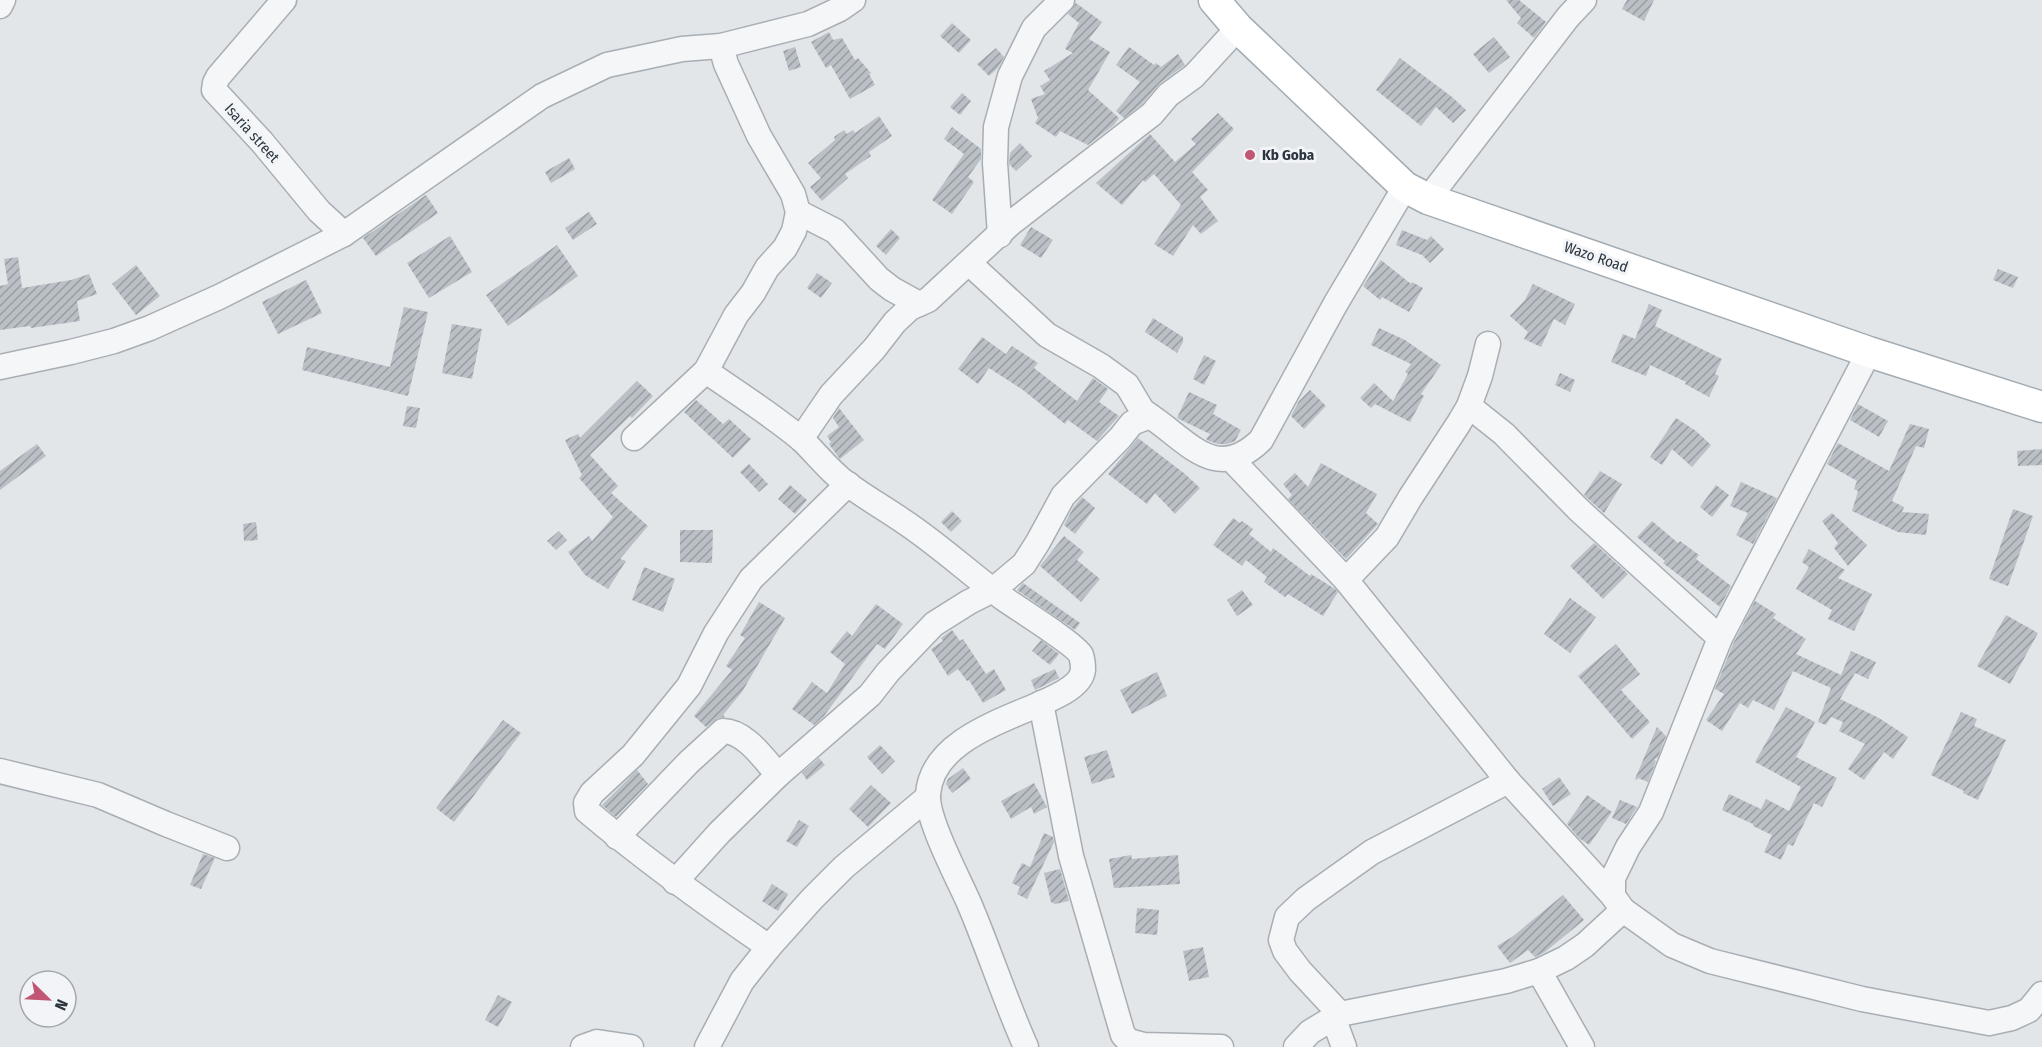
<svg xmlns="http://www.w3.org/2000/svg" width="2042" height="1047" font-family="'Fira Sans Condensed',sans-serif">
  <style>
    .building { fill: url(#building-hatch) }
    .lines { fill: none; stroke-linecap: round; stroke-linejoin: round }
    .minor-casing { stroke: #a8aeb3; stroke-width: 27 }
    .major-casing { stroke: #a3acb3; stroke-width: 33 }
    .minor { stroke: #f4f6f8; stroke-width: 24 }
    .major { stroke: #fff; stroke-width: 30 }
    .poi-dot { fill: #c05674; stroke: #f2f4f7; stroke-width: 2 }
    .labels { text-anchor: middle; stroke-width: 6; stroke-linejoin: round; paint-order: stroke }
    .street-label { font-size: 15px; fill: #2c363f; stroke: #f2f4f7 }
    .poi-label { font-size: 15px; font-weight: bold; fill: #2c363f; stroke: #f2f4f7; text-anchor: start }
  </style>
  <defs>
    <pattern id="building-hatch" width="6" height="6" patternUnits="userSpaceOnUse" patternTransform="scale(1.5)"><rect width="6" height="6" fill="#bac0c5"/><path d="M-1 1l2-2M0 6l6-6M5 7l2-2" fill="none" stroke="#979da1"/></pattern>
  </defs>
  <rect width="100%" height="100%" fill="#e2e6e9"/>
  <!-- building -->
  <g class="building">
    <path d="M1506,0h13l27,22 -12,16 -17,-15 4,-5z"/>
    <path d="M1627,0h27l-10,21 -22,-12z"/>
    <path d="M1076,3l26,19 -13,17 21,13 -22,38 31,28 -5,7 -26,20 -28,-14 -4,6 -21,-14 3,-5 -7,-19 14,-5 -5,-8 10,-6 -6,-9 29,-18 -8,-4 14,-26 -11,-9z"/>
    <path d="M952,23l19,17 -12,13 -19,-17z"/>
    <path d="M829,32l4,8 9,-2 13,22 3,-2 13,15 -2,1 6,11 -25,14 -19,-34 -5,3 -15,-26z"/>
    <path d="M1494,37l16,20 -21,16 -16,-19z"/>
    <path d="M795,47l6,20 -12,4 -6,-20z"/>
    <path d="M1129,47l25,18 2,-2 5,4 17,-13 7,11 -26,19 -17,20 -18,14 -8,-7 24,-29 -24,-17z"/>
    <path d="M996,48l8,9 -6,11 -9,8 -12,-12z"/>
    <path d="M1400,58l52,39 14,13 -13,13 -17,-16 -15,19 -45,-36z"/>
    <path d="M962,93l9,8 -11,14 -10,-8z"/>
    <path d="M1218,113l16,16 -42,43 16,18 -8,7 18,24 -17,13 -8,-9 -20,31 -19,-12 27,-39 -27,-31 -9,8 -2,-2 -21,25 -26,-22 54,-49 25,28 21,-18 -5,-5z"/>
    <path d="M879,116l13,20 -23,16 2,4 -26,18 3,4 -26,23 -12,-14 11,-9 -13,-15 27,-23 -1,-3 10,-7 3,4 6,-4 2,3z"/>
    <path d="M952,127l29,22v10l-13,18 6,5 -22,32 -20,-14 32,-46 -20,-15z"/>
    <path d="M1020,143l12,13 -16,15 -7,-7 1,-11z"/>
    <path d="M569,158l6,11 -24,14 -6,-11z"/>
    <path d="M426,195l12,18 -62,43 -13,-18z"/>
    <path d="M589,212l8,12 -24,16 -8,-12z"/>
    <path d="M1031,227l22,13 -12,18 -21,-13z"/>
    <path d="M891,229l9,9 -14,17 -10,-9z"/>
    <path d="M1402,230l25,10 4,-4 13,13 -14,14 -8,-8 -26,-10z"/>
    <path d="M450,236l22,36 -43,26 -22,-35z"/>
    <path d="M557,245l21,31 -70,50 -22,-31z"/>
    <path d="M18,257l4,31 49,-8 18,-6 8,20 -20,7 3,20 -49,7 -1,-2 -30,4v-44l8,-2 -4,-25z"/>
    <path d="M1381,260l30,24 1,-2 11,6 -14,24 -27,-15 -2,3 -17,-14z"/>
    <path d="M136,265l24,31 -24,19 -24,-31z"/>
    <path d="M1998,269l20,8 -5,11 -20,-8z"/>
    <path d="M817,273l15,10 -11,15 -14,-10z"/>
    <path d="M306,280l16,33 -44,21 -16,-32z"/>
    <path d="M1533,284l42,20 -10,21 -11,-6 -13,28 -17,-8 4,-7 -18,-16 15,-16z"/>
    <path d="M1649,304l13,6 -7,16 67,33 -7,15 4,2 -10,21 -24,-13 1,-2 -36,-17 -4,11 -35,-14 12,-28 12,5z"/>
    <path d="M404,307l24,5 -20,84 -106,-26 5,-23 83,20z"/>
    <path d="M1153,318l30,19v5l-6,11 -32,-21z"/>
    <path d="M452,324l30,5 -10,50 -30,-6z"/>
    <path d="M1379,328l26,12 36,25 -20,29 3,2 -14,26 -35,-18 -4,4 -11,-10 14,-15 19,18 15,-27 -3,-2 6,-8 -40,-19z"/>
    <path d="M982,337l24,17 6,-8 26,17 -4,5 43,33 16,-23 15,11 -9,13 20,14 -22,25 -29,-21 -3,4 -42,-34 -34,-22 -11,16 -20,-15z"/>
    <path d="M1204,355l12,6 -12,24 -11,-6z"/>
    <path d="M1560,373l15,7 -5,12 -15,-7z"/>
    <path d="M637,381l16,15 -21,22 -2,-2 -40,39 28,31 -7,7 37,33 -28,33 6,2 -18,28 -23,-14 -17,-23 21,-16 3,5 21,-24 -34,-39 3,-3 -17,-35 13,-6 2,4z"/>
    <path d="M1310,390l16,16 -22,23 -13,-13 8,-15z"/>
    <path d="M1189,392l28,13 -4,9 28,16 -6,11 -8,3h-9l-9,-3 -3,-2 4,-5 -33,-16z"/>
    <path d="M696,400l27,24 6,-5 22,20 -18,19 -49,-46z"/>
    <path d="M1858,404l30,17 -9,16 -29,-17z"/>
    <path d="M407,406l13,2 -4,20 -13,-2z"/>
    <path d="M839,408l25,32 -24,19 -11,-15 2,-2 -4,-6 12,-9 -6,-9z"/>
    <path d="M1676,418l20,13 15,14 -19,22 -20,-18 -10,16 -12,-8z"/>
    <path d="M1910,424l19,5 -5,19 -8,-2 -24,55 12,6 -2,5 27,2 -3,21 -28,-3 -46,-21 6,-20 -4,-2 3,-8 -30,-17 11,-21 51,28z"/>
    <path d="M1138,438l47,36 15,14 -25,26 -20,-21 -8,11 -39,-30z"/>
    <path d="M37,444l9,12 -46,34v-19z"/>
    <path d="M2042,449v16l-24,1 -1,-15z"/>
    <path d="M1321,463l56,31 -11,19 12,11 -32,35 -58,-60 4,-4 -9,-11 12,-11 13,14z"/>
    <path d="M749,464l19,20 -9,8 -19,-20z"/>
    <path d="M1600,471l22,13 -18,29 -20,-18z"/>
    <path d="M1741,482l36,16 -24,46 -17,-9 12,-22 -18,-7z"/>
    <path d="M790,485l17,15 -12,14 -17,-15z"/>
    <path d="M1716,485l13,10 -17,22 -12,-10z"/>
    <path d="M1082,497l13,11 -20,26 -11,-9 9,-17z"/>
    <path d="M2013,509l20,7 -25,70 -19,-7z"/>
    <path d="M952,511l10,10 -11,11 -10,-10z"/>
    <path d="M1832,513l35,32 -19,21 -14,-18 4,-5 -16,-22z"/>
    <path d="M1233,518l7,5 2,-2 11,8 -4,5 22,18 2,-4 37,28 1,-2 24,15 3,3 -15,24 -35,-22 -3,3 -21,-15 3,-5 -21,-17 -4,6 -29,-21z"/>
    <path d="M1652,521l26,22 2,-2 19,14 -3,4 35,27 -11,21 -57,-44 2,-2 -28,-24z"/>
    <path d="M256,522l2,18 -14,1 -1,-17z"/>
    <path d="M680,530h33l-1,33 -32,-1z"/>
    <path d="M559,531l8,9 -11,10 -9,-9z"/>
    <path d="M1064,536l20,16 -7,8 23,19 -19,23 -41,-36z"/>
    <path d="M1594,543l34,31 -25,25 -33,-33z"/>
    <path d="M1809,549l36,21 -7,8 34,16 -18,37 -26,-12 4,-9 -36,-21 13,-22 -7,-5z"/>
    <path d="M644,567l31,12 -12,33 -31,-12z"/>
    <path d="M1023,583l57,40 -5,7 -58,-40z"/>
    <path d="M1242,590l11,15 -16,11 -10,-16z"/>
    <path d="M1570,598l26,19 -26,36 -26,-19z"/>
    <path d="M1755,601l21,13 -3,4 33,21 -10,15 45,21 10,-24 25,11 -8,17 -13,-6 -15,26 39,19 29,19 -15,22 -9,-7 -20,28 -16,-11 17,-25 -26,-13 4,-9 -12,-5 -5,8 -8,-3 13,-34 -38,-17 -19,39 -21,-10 -5,8 -8,-5 -18,28 -16,-11 18,-26 -9,-5 18,-45z"/>
    <path d="M759,602l26,16 -43,74 -19,23 2,2 -7,1 -12,9 -12,-11 38,-46 -6,-4 19,-28 -5,-3z"/>
    <path d="M876,604l27,20 -18,25 -8,-5 -53,72 -10,9 -22,-16 20,-27 15,11 18,-29 -15,-12 17,-21 5,5z"/>
    <path d="M2006,615l32,18 -28,51 -33,-18z"/>
    <path d="M952,630l8,11 3,-2 23,35 8,-5 12,21 -23,13 -14,-23 -2,1 -9,-12 -10,7 -17,-27 12,-8 -2,-3z"/>
    <path d="M1041,640l18,14 -9,11 -18,-14z"/>
    <path d="M1616,644l24,30 -19,16 29,32 -18,17 -54,-63z"/>
    <path d="M1055,669l4,9 -24,12 -4,-10z"/>
    <path d="M1157,672l10,24 -35,18 -12,-24z"/>
    <path d="M1786,707l29,15 -19,35 41,21 -15,29 -8,-4 -21,43 -5,-2 -7,16 -17,-8 8,-17 -19,-9v-2l-31,-14 7,-16 32,15 5,-10 23,12 12,-24 -46,-25z"/>
    <path d="M1961,712l16,7 -3,7 32,14 -28,60 -15,-7 1,-2 -33,-16z"/>
    <path d="M503,720l18,13 -67,89 -18,-14z"/>
    <path d="M1657,727l9,9 -8,21 -4,3 2,1 -8,21 -10,-4 -1,2 -2,-1z"/>
    <path d="M880,745l15,16 -13,13 -15,-17z"/>
    <path d="M1107,750l8,27 -23,7 -8,-27z"/>
    <path d="M819,758l6,7 -18,15 -5,-7z"/>
    <path d="M963,768l8,11 -19,14 -6,-9 2,-5z"/>
    <path d="M637,770l11,14 -32,33 -14,-12z"/>
    <path d="M1559,777l12,17 -18,12 -11,-17z"/>
    <path d="M1034,783l13,24 -13,7 -3,-7 -20,12 -10,-18z"/>
    <path d="M871,785l20,18 -23,24 -19,-18z"/>
    <path d="M1587,795l25,17 -23,33 -10,-7 -12,-14z"/>
    <path d="M1620,800l17,7 -11,17 -14,-6z"/>
    <path d="M799,820l10,6 -12,21 -11,-6z"/>
    <path d="M1044,833l9,4 1,5 -27,57 -10,-5 3,-7 -8,-4 10,-20 8,4z"/>
    <path d="M203,854l12,4 -14,31 -11,-4z"/>
    <path d="M1131,855l1,4 46,-4 2,29 -66,4 -5,-29z"/>
    <path d="M1060,869l9,32 -14,3 -4,-2 -7,-29z"/>
    <path d="M772,884l16,10 -10,17 -16,-10z"/>
    <path d="M1563,895l21,25 -39,32 -10,5 -7,-7 -18,13 -13,-17 15,-9z"/>
    <path d="M1137,908l22,2 -2,25 -22,-2z"/>
    <path d="M1203,947l6,30 -20,4 -6,-30z"/>
    <path d="M498,995l14,7 -14,25 -13,-7z"/>
  </g>
  <g class="lines">
    <!-- minor casing -->
    <g class="minor-casing">
      <g id="minor">
        <path d="M284,0l-66,77 -3,6 -1,7 48,52 57,69 25,23"/>
        <path d="M0,6l3,-6"/>
        <path d="M1428,199l140,-182 16,-17"/>
        <path d="M798,212l37,19 44,48 13,10 27,15"/>
        <path d="M1000,235l-5,-72 1,-36 14,-51 24,-48 28,-28"/>
        <path d="M969,263l78,72 54,31 26,19 15,25 8,6"/>
        <path d="M1869,352l-149,286 -69,174 -23,35 -15,31v18l10,14 49,35 38,16 152,38 127,24 23,-5 17,-8 13,-16"/>
        <path d="M0,367l71,-15 43,-11 36,-13 69,-31 125,-63 198,-138 65,-31 75,-16 39,-3 87,-22 32,-15 13,-9"/>
        <path d="M706,371c31,22 65,43 95,68 14,13 26,29 41,41 19,15 41,27 61,41 35,23 66,52 100,77 14,10 72,46 78,57 1,3 2,12 2,15 -4,40 -149,47 -155,124 -2,24 30,84 41,109 20,47 36,97 57,144"/>
        <path d="M1469,406l35,28 75,76 141,128"/>
        <path d="M634,438l72,-67 30,-56 17,-22 14,-25 18,-20 9,-17 4,-19 -5,-18 -34,-58 -33,-72 -5,-18"/>
        <path d="M801,439l30,-44 43,-46 21,-27 15,-14 18,-8 83,-77 141,-109 16,-19 26,-19 44,-48"/>
        <path d="M1238,457l-3,6 111,117 162,201 105,115"/>
        <path d="M1346,580l41,-43 23,-39 49,-75 10,-17 11,-30 8,-32"/>
        <path d="M1041,703l30,153 52,179 6,6 15,4 77,2"/>
        <path d="M0,771l98,24 68,29 61,24"/>
        <path d="M617,837l72,-75 34,-31c22,0 41,28 55,44"/>
        <path d="M675,882l44,-49 59,-58 92,-80 18,-23 46,-48 35,-22 24,-12 31,-26 14,-22 25,-46 57,-58 12,-15 18,-7c38,25 66,68 111,24l75,-137 69,-116"/>
        <path d="M769,947c-63,-43 -124,-87 -182,-136l-1,-8 6,-10 41,-38 56,-69 27,-53 35,-54 97,-95"/>
        <path d="M1539,971l43,76"/>
        <path d="M1340,1014l-40,-43 -15,-20 -4,-11 6,-23 19,-18 66,-47 136,-71"/>
        <path d="M1333,1017l11,30"/>
        <path d="M583,1047l14,-5 34,5"/>
        <path d="M707,1047l35,-66 27,-34 43,-48 32,-32 84,-70"/>
        <path d="M1296,1047l14,-15 30,-18 166,-33 33,-10 27,-13 19,-13 38,-35"/>
      </g>
    </g>
    <!-- major casing -->
    <g class="major-casing">
      <path id="major" d="M1214,0l24,28 167,159 23,12 441,153 173,55"/>
    </g>
    <!-- minor -->
    <use href="#minor" class="minor"/>
    <!-- major -->
    <use href="#major" class="major"/>
  </g>
  <!-- markers -->
  <circle class="poi-dot" cx="1250" cy="155" r="6"/>
  <g class="labels">
    <!-- street labels -->
    <g class="street-label">
      <text transform="translate(252 133) rotate(48)" y="5">Isaria street</text>
      <text transform="translate(1596 257) rotate(19)" y="5">Wazo Road</text>
    </g>
    <!-- poi labels -->
    <g class="poi-label">
      <text x="1262" y="160">Kb Goba</text>
    </g>
  </g>
  <!-- north arrow -->
  <g transform="translate(48 999) rotate(114)"><circle r="28" fill="#f2f4f7" stroke="#a3a8ad" stroke-width="1.5"/>
  <path d="M0-4.5L10 22L0 15L-10 22Z" fill="#c05674"/>
  <text y="-9" font-size="16" font-weight="bold" text-anchor="middle" fill="#2c363f">N</text>
  </g>
</svg>
